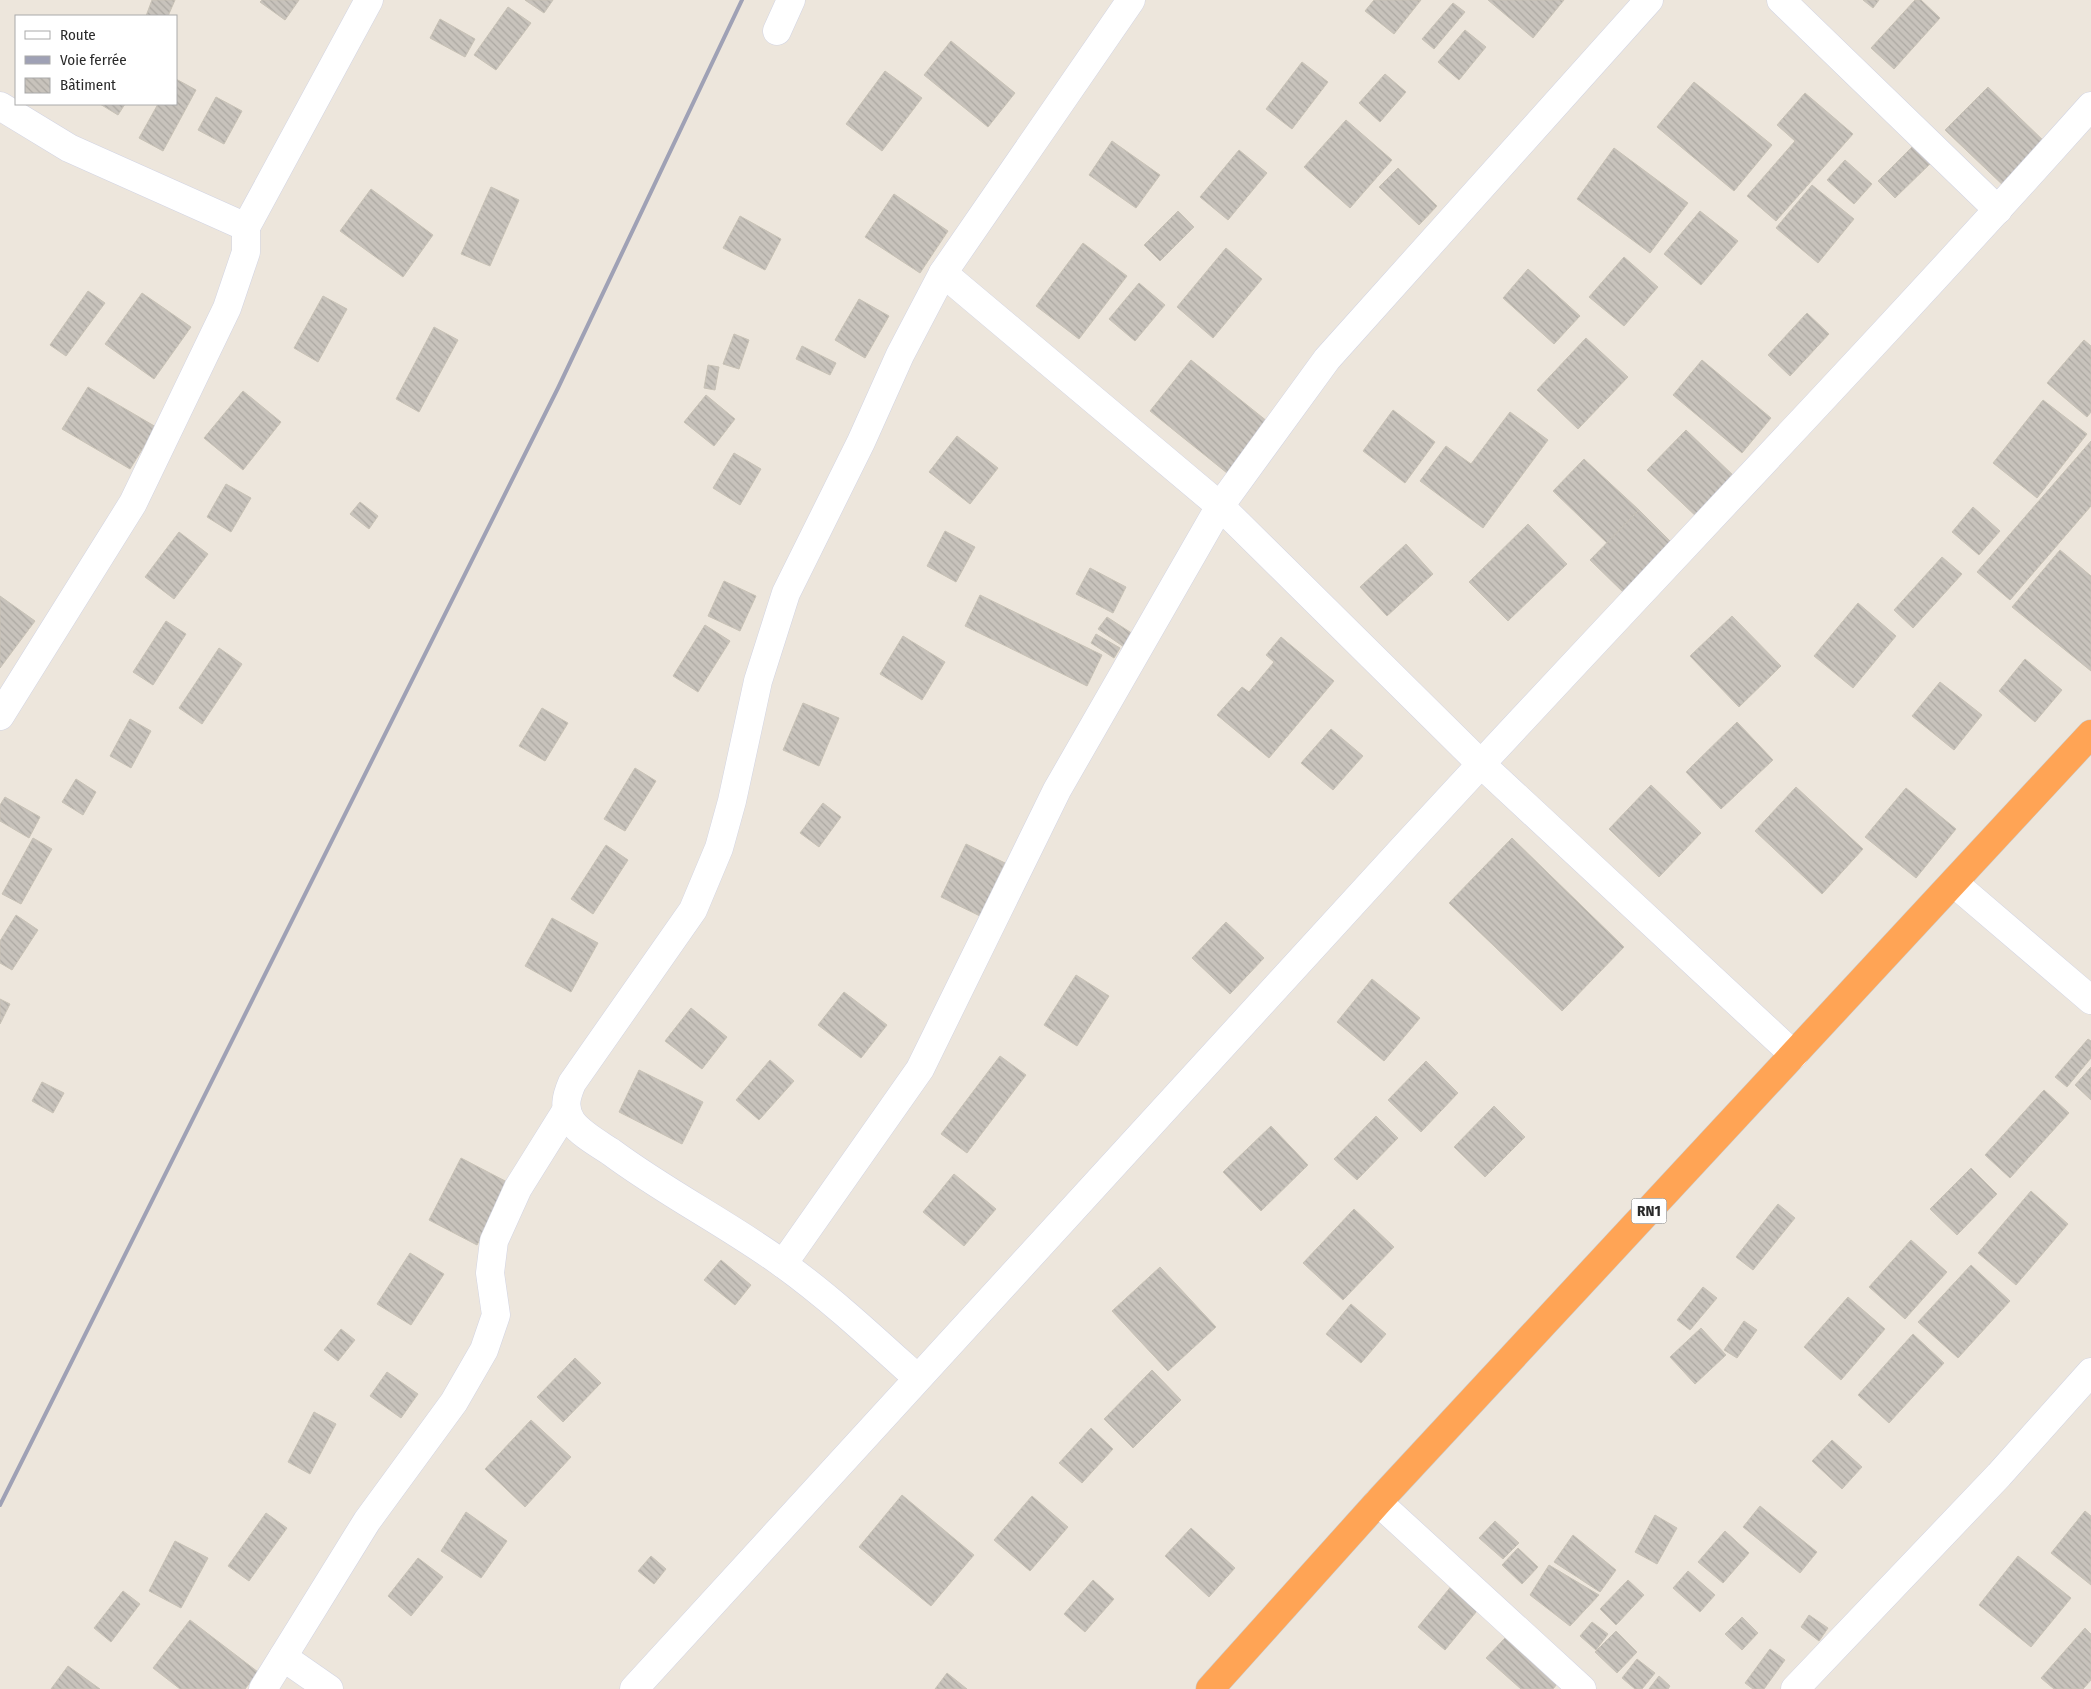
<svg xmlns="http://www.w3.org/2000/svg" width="2091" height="1689" font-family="'Fira Sans Condensed',sans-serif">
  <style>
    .building { fill: url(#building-back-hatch); stroke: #c8c2b6 }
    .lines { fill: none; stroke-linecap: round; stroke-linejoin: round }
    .street-casing { stroke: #d2d4e3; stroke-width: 29 }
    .highway-casing { stroke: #c8c8c8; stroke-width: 29 }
    .street { stroke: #fff; stroke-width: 28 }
    .highway { stroke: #ffa455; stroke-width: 28 }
    .rail { stroke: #9fa1b5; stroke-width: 4 }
    .labels { text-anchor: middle; stroke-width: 4; stroke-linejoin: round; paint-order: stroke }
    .shield { fill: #fff; stroke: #6a6a6a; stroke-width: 1 }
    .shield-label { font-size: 15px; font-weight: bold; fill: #2a2a2a }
  </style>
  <defs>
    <pattern id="building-back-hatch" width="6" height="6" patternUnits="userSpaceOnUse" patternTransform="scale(1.25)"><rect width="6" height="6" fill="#c8c3bc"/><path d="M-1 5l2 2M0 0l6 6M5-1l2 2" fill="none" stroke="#aca8a2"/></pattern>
  </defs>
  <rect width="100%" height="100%" fill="#ede6dc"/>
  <!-- building -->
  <g class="building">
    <path d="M152,0h23l-7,16h-22z"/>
    <path d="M262,0h37l-14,20 -25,-18z"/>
    <path d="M525,0h28l-9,13z"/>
    <path d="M1374,0h47l-27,34 -29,-23z"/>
    <path d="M1488,0h76l-31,38z"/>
    <path d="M1863,0h16l-6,8z"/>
    <path d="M1915,0h6l19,18 -46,51 -23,-21z"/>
    <path d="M1453,3l12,9 -31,37 -12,-10z"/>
    <path d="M508,7l23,16 -35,47 -22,-15z"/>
    <path d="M440,19l35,20 -10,18 -35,-19z"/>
    <path d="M1465,30l21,17 -27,33 -21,-18z"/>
    <path d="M951,41l64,52 -27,34 -64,-52z"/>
    <path d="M1302,62l26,20 -36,47 -26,-20z"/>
    <path d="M885,71l37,27 -40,53 -36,-27z"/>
    <path d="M1385,74l21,18 -26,30 -21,-19z"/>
    <path d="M176,79l20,11 -33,61 -24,-13 19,-34h18z"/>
    <path d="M1694,82l78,63 -38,46 -77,-64z"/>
    <path d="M1988,87l61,59 -42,43 -62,-59z"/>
    <path d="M1805,93l48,41 -77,87 -29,-25 48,-55 -18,-16z"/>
    <path d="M216,97l26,14 -18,33 -26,-14z"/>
    <path d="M100,104h25l-7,11z"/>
    <path d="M1346,120l46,40 -42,48 -46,-41z"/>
    <path d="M1112,141l48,34 -24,33 -47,-33z"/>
    <path d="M1917,142l17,18 -39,38 -17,-17z"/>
    <path d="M1614,148l74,55 -38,50 -73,-54z"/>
    <path d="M1239,150l28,23 -39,47 -28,-23z"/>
    <path d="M1845,160l27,24 -18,20 -27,-24z"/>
    <path d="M1398,168l39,38 -18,19 -40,-38z"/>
    <path d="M1812,185l42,34 -36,44 -42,-35z"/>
    <path d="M491,187l28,13 -29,66 -29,-12z"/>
    <path d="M371,189l62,46 -30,42 -63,-46z"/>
    <path d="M894,194l54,37 -28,42 -55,-36z"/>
    <path d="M1178,211l16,16 -34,34 -16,-16z"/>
    <path d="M1700,211l38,30 -37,44 -37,-31z"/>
    <path d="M740,216l41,23 -16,31 -42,-22z"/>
    <path d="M1083,243l44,33 -48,63 -43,-33z"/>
    <path d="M1226,248l36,31 -49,59 -36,-31z"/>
    <path d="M1624,257l34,30 -34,39 -35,-29z"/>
    <path d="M1528,269l52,47 -26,28 -51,-46z"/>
    <path d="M1139,283l26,22 -30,36 -26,-22z"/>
    <path d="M88,291l17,12 -39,53 -16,-11z"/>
    <path d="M142,293l49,34 -37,52 -49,-35z"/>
    <path d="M323,296l24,13 -29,53 -24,-14z"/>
    <path d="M859,299l30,17 -24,42 -30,-18z"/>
    <path d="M1807,313l22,21 -39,42 -22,-21z"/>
    <path d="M434,327l24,13 -39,72 -23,-13z"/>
    <path d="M734,334l15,6 -10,29 -16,-5z"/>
    <path d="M1586,338l42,39 -50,52 -41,-39z"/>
    <path d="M2084,340l7,6v66l-4,5 -40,-34z"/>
    <path d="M802,346l34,17 -6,12 -34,-16z"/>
    <path d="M1191,360l82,66 -41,51 -82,-66z"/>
    <path d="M1702,360l69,58 -29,35 -69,-58z"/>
    <path d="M708,365l11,2 -4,23 -11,-2z"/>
    <path d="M88,387l68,40 -26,42 -68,-40z"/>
    <path d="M243,391l38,31 -38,48 -39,-32z"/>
    <path d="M706,395l29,24 -21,27 -30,-24z"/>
    <path d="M2043,400l44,34 -50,64 -44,-35z"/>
    <path d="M1393,410l42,32 -30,41 -42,-32z"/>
    <path d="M1510,412l38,28 -65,88 -63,-47 26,-35 25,18z"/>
    <path d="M1686,430l51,49 -38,40 -52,-49z"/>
    <path d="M957,436l41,32 -28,36 -41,-32z"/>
    <path d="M2091,441v65l-81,94 -33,-28z"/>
    <path d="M734,453l27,16 -21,36 -27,-17z"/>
    <path d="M1584,459l55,51 -31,34 -55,-53z"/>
    <path d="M226,484l25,14 -20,34 -24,-15z"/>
    <path d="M360,502l18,14 -9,13 -19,-15z"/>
    <path d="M1973,507l27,24 -21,24 -27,-23z"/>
    <path d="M1639,510l34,34 -48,50 -35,-34z"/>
    <path d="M1528,524l39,40 -59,57 -39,-39z"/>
    <path d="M945,531l30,16 -19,35 -29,-16z"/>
    <path d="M179,532l29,22 -34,45 -29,-22z"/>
    <path d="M1406,544l27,30 -46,42 -27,-29z"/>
    <path d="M2060,550l31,26v95l-79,-64z"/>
    <path d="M1942,557l20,17 -49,54 -19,-18z"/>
    <path d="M1090,568l36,19 -13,26 -37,-19z"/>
    <path d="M724,581l32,15 -16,35 -32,-15z"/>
    <path d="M980,595l122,60 -15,31 -122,-60z"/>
    <path d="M0,596l35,25 -35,47z"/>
    <path d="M1858,603l38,33 -43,52 -39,-32z"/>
    <path d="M1732,616l49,50 -42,41 -49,-51z"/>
    <path d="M1107,617l26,17 -9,13 -26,-18z"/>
    <path d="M166,621l20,13 -33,51 -20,-13z"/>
    <path d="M705,625l25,16 -32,51 -25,-16z"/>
    <path d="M1096,634l24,14 -6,10 -23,-15z"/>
    <path d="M903,636l42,26 -23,38 -42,-26z"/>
    <path d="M1281,637l53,44 -65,77 -52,-43 25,-28 7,5 25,-30 -8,-7z"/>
    <path d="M219,648l23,16 -40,60 -23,-16z"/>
    <path d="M2025,659l37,31 -27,32 -36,-31z"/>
    <path d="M1940,682l42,33 -28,35 -42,-34z"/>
    <path d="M803,703l36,15 -20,48 -36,-16z"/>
    <path d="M542,708l26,15 -23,38 -26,-15z"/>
    <path d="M130,719l21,12 -20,37 -21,-12z"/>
    <path d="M1737,722l36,38 -52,49 -35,-37z"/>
    <path d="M1331,729l32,27 -30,34 -32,-27z"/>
    <path d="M635,768l21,13 -31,50 -21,-12z"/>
    <path d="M76,779l20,13 -13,23 -21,-13z"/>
    <path d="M1651,785l50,48 -42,44 -50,-48z"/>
    <path d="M1796,787l67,62 -41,45 -67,-63z"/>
    <path d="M1906,788l50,41 -40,49 -51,-41z"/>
    <path d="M5,797l35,20 -11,21 -29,-17v-16z"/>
    <path d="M823,803l18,14 -22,30 -19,-14z"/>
    <path d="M33,838l19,11 -31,55 -19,-10z"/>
    <path d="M1512,838l112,109 -62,64 -113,-108z"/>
    <path d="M966,844l39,19 -25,53 -39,-19z"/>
    <path d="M606,845l22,15 -35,54 -22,-15z"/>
    <path d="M16,915l22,15 -26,40 -12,-7v-22z"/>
    <path d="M552,918l46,25 -27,49 -46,-26z"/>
    <path d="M1226,922l38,36 -34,36 -38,-36z"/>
    <path d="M1076,975l33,21 -32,50 -33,-21z"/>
    <path d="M1372,979l48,39 -36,43 -47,-39z"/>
    <path d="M844,992l43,33 -26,33 -43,-33z"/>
    <path d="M0,999l10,5 -10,20z"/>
    <path d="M691,1008l36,29 -25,32 -37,-28z"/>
    <path d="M2088,1039l3,2v17l-24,29 -12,-10z"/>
    <path d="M1000,1056l26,19 -59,78 -26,-19z"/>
    <path d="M770,1060l24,21 -35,39 -23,-20z"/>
    <path d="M1426,1061l32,32 -37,39 -33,-32z"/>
    <path d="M2091,1067v33l-16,-15z"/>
    <path d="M639,1070l64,32 -21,42 -63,-32z"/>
    <path d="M42,1082l22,11 -11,20 -21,-12z"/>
    <path d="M2044,1090l25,23 -59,65 -25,-23z"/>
    <path d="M1494,1106l31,31 -40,40 -31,-30z"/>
    <path d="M1376,1116l22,22 -41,42 -23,-21z"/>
    <path d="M1271,1126l37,39 -47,46 -38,-39z"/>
    <path d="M461,1158l48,25 -32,62 -48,-25z"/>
    <path d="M1971,1168l26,26 -40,41 -27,-26z"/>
    <path d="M954,1174l42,35 -32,37 -41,-34z"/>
    <path d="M2031,1191l37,33 -52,61 -38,-32z"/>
    <path d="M1778,1204l17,14 -42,52 -17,-13z"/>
    <path d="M1354,1209l40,38 -51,53 -40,-37z"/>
    <path d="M1911,1240l36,32 -42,47 -36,-32z"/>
    <path d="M410,1253l34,21 -33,51 -34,-21z"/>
    <path d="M721,1260l30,25 -16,20 -31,-25z"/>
    <path d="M1971,1265l39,36 -52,57 -40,-36z"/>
    <path d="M1160,1267l56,60 -48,44 -56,-60z"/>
    <path d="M1703,1287l14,11 -27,32 -13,-10z"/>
    <path d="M1848,1297l37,32 -44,51 -37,-33z"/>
    <path d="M1351,1304l35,30 -25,29 -35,-29z"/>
    <path d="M1744,1321l13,9 -20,28 -13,-8z"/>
    <path d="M1701,1328l25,27 -31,29 -25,-27z"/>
    <path d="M341,1329l14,11 -17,21 -14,-11z"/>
    <path d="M1913,1334l31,29 -55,60 -31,-28z"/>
    <path d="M575,1358l26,25 -38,39 -26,-25z"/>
    <path d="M1152,1370l29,30 -48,48 -29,-29z"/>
    <path d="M387,1372l31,22 -17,24 -31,-22z"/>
    <path d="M314,1412l22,12 -26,50 -22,-12z"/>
    <path d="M531,1420l40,37 -46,50 -40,-38z"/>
    <path d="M1091,1428l22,21 -31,34 -23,-20z"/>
    <path d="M1832,1440l30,27 -20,22 -30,-28z"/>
    <path d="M902,1495l72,60 -43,51 -72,-59z"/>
    <path d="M1032,1496l36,31 -38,44 -36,-31z"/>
    <path d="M1760,1506l57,46 -17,21 -57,-46z"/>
    <path d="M2085,1511l6,5v69l-40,-32z"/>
    <path d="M466,1512l41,29 -26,37 -40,-27z"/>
    <path d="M266,1513l21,15 -38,53 -21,-15z"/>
    <path d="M1655,1515l22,13 -20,36 -22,-12z"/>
    <path d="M1495,1521l24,22 -16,16 -24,-21z"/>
    <path d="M1191,1528l44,40 -26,29 -44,-41z"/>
    <path d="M1725,1531l24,22 -26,30 -25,-21z"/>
    <path d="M1573,1535l43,35 -16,22 -46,-30z"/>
    <path d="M175,1541l33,17 -27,50 -32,-17z"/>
    <path d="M1518,1548l20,19 -16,17 -20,-19z"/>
    <path d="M651,1556l15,13 -12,15 -16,-13z"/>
    <path d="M2018,1556l53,42 -40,49 -52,-42z"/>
    <path d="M418,1558l25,19 -32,39 -23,-20z"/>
    <path d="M1549,1565l50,30 -29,31 -40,-31z"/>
    <path d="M1688,1571l27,24 -15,17 -27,-24z"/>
    <path d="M1093,1580l21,19 -29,33 -21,-18z"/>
    <path d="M1628,1580l16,15 -28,30 -16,-16z"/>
    <path d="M1453,1584l28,22 -36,44 -27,-23z"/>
    <path d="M123,1591l17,13 -29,38 -17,-14z"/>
    <path d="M1809,1615l19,13 -9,13 -18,-14z"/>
    <path d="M1742,1617l16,16 -16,17 -17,-16z"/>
    <path d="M190,1620l68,52 -13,17h-65l-27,-21z"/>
    <path d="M1592,1622l16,12 -12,16 -16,-14z"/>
    <path d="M2085,1628l6,6v46l-8,9h-29l-13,-11z"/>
    <path d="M1616,1631l21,21 -20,21 -22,-21z"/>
    <path d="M1505,1638l52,46 -4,5h-32l-35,-31z"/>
    <path d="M1770,1649l15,11 -21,29h-11l-8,-6z"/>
    <path d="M1637,1659l18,14 -13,16h-7l-13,-11z"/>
    <path d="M68,1666l32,23h-49z"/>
    <path d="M947,1673l20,16h-32z"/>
    <path d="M1659,1676l11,10 -2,3h-19z"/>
  </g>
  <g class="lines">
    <!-- street casing -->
    <g class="street-casing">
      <g id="street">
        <path d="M1781,0l217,210"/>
        <path d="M777,31l14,-31"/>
        <path d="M0,106l69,42 177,79 123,-227"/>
        <path d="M943,273l277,233 261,258 313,291"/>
        <path d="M0,716l133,-213 94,-195 19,-56v-25"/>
        <path d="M1954,883l137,117"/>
        <path d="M783,1264l137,-195 137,-279 163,-284 107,-147 322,-359"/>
        <path d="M916,1377c-43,-39 -86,-79 -133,-113 -55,-40 -117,-71 -172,-112 -12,-8 -30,-18 -39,-30 -9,-14 -6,-25 0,-39l121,-173 26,-62 13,-47 26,-120 28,-88 75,-151 39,-87 43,-82 188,-273"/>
        <path d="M1378,1502l204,187"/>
        <path d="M283,1657l46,32"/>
        <path d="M263,1689l104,-168 87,-119 30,-52 12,-35 -6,-42 4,-32 24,-53 48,-77"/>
        <path d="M634,1689c280,-310 563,-618 847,-925 203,-219 411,-435 610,-658"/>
        <path d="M1795,1689l204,-214 92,-103"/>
      </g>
    </g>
    <!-- highway casing -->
    <g class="highway-casing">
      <path id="highway" d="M1210,1689l168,-187 713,-768"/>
    </g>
    <!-- street -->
    <use href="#street" class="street"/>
    <!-- highway -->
    <use href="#highway" class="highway"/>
    <!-- rail -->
    <path class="rail" d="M0,1505l558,-1117 184,-388"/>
  </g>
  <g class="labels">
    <!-- shield labels -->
    <rect class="shield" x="1631.5" y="1198.5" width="35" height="25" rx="4"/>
    <g class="shield-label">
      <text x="1649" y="1216">RN1</text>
    </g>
  </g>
  <!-- legend -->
  <rect x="15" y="15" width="162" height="90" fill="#ffffff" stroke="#aaaaaa"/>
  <rect x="25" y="31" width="25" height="8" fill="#ffffff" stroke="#aaaaaa"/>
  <text x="60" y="40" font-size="15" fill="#2a2a2a">Route</text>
  <rect x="25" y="56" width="25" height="8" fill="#9fa1b5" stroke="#aaaaaa"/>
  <text x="60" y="65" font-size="15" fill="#2a2a2a">Voie ferrée</text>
  <rect x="25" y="78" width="25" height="15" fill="url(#building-back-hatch)" stroke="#aaaaaa"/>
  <text x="60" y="90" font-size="15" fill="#2a2a2a">Bâtiment</text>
</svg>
